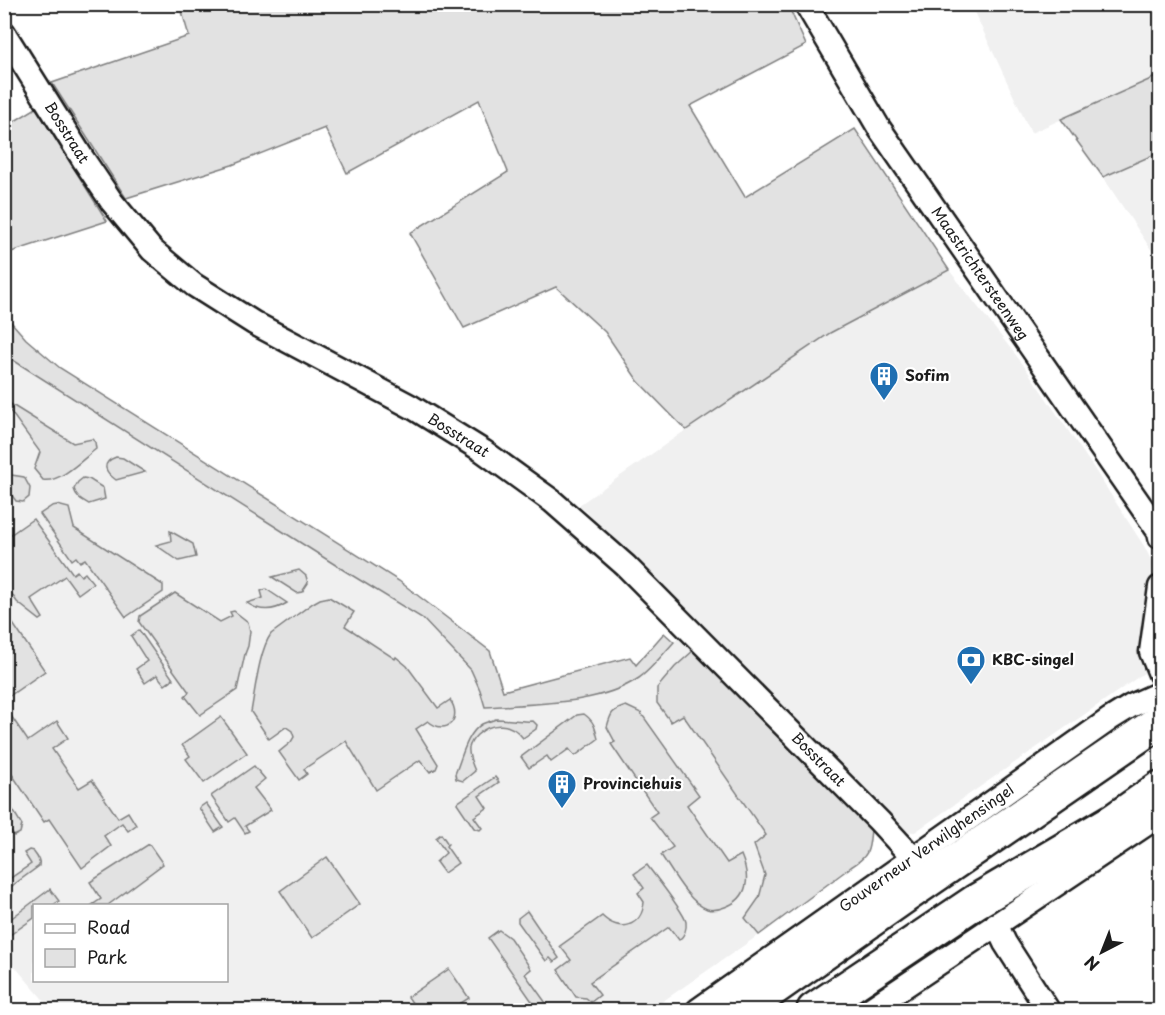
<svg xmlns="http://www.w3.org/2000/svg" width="1165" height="1015" font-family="'Playpen Sans',sans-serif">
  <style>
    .built { fill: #f0f0f0; fill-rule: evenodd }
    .green { fill: #e2e2e2; stroke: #7f7f7f; stroke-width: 1.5 }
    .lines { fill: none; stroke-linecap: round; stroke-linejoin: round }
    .minor-casing { stroke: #1c1c1c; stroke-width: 27 }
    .trunk-casing { stroke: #1c1c1c; stroke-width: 38 }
    .minor { stroke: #fff; stroke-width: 22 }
    .trunk { stroke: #fff; stroke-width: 33 }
    .labels { text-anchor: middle; stroke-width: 4.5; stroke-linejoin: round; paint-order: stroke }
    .street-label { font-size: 15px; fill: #1c1c1c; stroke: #fff }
    .poi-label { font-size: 15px; font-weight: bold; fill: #1c1c1c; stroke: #fff; text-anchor: start }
  </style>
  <rect width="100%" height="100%" fill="#fff"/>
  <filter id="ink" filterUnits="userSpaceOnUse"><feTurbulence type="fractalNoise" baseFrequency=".0167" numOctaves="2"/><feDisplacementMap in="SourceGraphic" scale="12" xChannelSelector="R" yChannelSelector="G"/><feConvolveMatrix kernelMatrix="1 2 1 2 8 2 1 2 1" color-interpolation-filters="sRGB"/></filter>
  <g filter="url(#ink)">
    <!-- built -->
    <g class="built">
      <path d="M971,5h189v70l-129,58z"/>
      <path d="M1160,152v111l-57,-86z"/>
      <path d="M949,270l73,93 69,101 53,82 9,18 -13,90 4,19 -229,159 -14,-1 -164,-165 -96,-102 -62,-59 107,-75 144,-97z"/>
      <path d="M4,355l341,216 77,47 49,52 9,20 5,16 82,-5 40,-8 33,-15 40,-42 191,193 -2,20 -6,10 -12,8 -92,68 -109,75h-598l-47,-55zM34,906h192v74h-192z"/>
    </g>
    <!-- green -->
    <g class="green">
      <path d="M180,5h608l18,40 -116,61 55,91 110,-68 94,141 -119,63 -144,97 -48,-49 -33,-49 -49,-45 -92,41 -54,-95 98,-61 -29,-72 -132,73 -22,-45 -93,37 -106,33 -74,-115 137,-47z"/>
      <path d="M1160,75v77l-57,25 -42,-58z"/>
      <path d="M36,108l71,113 -102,33v-127z"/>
      <path d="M4,314l22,25 34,29 339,213 91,70 13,40 127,-34 6,8 28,-32 10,9c-10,11 -24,29 -35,36 -42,28 -106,25 -154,29l-5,-17 -9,-20 -49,-52 -77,-47 -340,-216z"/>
      <path d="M4,400l69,43 19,-4 3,3 1,7c-13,10 -36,34 -53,31l-9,-11 6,-17 -35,-48z"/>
      <path d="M116,457l7,1 22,14 -29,8c-11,-8 -16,-17 0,-23z"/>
      <path d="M5,474l19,3 6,11 -1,9 -6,5 -7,-1 -11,-15z"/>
      <path d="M83,478l6,1 14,9 2,11 -16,5c-7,-4 -13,-7 -15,-15l4,-7z"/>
      <path d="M57,505l12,3 5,20 89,57v7l-37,25 -41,-58 -5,3 -4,-5 -4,3 -32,-46 12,-8z"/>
      <path d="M33,519l40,55 4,-3 4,5 4,-3 8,10 -15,11 -13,-18 -34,23 12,19 -3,2 -23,-18 -10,-15 -1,-42 4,-10z"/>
      <path d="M170,531l23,13 3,13 -17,4 -23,-16 15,-4z"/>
      <path d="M299,570l7,6 2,7 -6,9 -5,1 -25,-16z"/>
      <path d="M266,589l21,14c-13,8 -27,9 -40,0l16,-5 -2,-7z"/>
      <path d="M175,593l45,29 12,-6 -2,-4 4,-1 14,11 2,9 -2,15 -3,8 -8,36 -37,25 -15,-19 4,-4 -50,-70 1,-6z"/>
      <path d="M329,597l25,15 -9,14 50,33 1,-2 11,9 31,42 12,-8c13,18 -3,37 -22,21l-12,8 22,35 -2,5 -6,3 -10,-12 -44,30 -30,-49 -42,28 3,5 -8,6 -20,-28 12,-10 3,-5 -2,-6 -6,-4 -17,12 -18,-27c4,-21 8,-61 20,-78l42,-31 7,-4z"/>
      <path d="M5,612l40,59 -40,28h-1z"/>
      <path d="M139,630l34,49 -8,6 -8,-10 -12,8 -9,-14 11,-8 -16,-25z"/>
      <path d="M694,650l177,179c-2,21 -1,26 -20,38l-92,68 -14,-17 14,-20 6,-23 -11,-30 12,-10 -83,-120 -12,7 -14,-19v-15l18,-21z"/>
      <path d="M626,706l15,7 58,82 -12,10 40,58 14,-8c9,21 9,43 -16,52 -5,2 -12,4 -18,2 -18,-6 -35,-38 -46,-54l12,-8 -23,-30 7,-5 -46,-68 4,-2 -8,-15c4,-14 4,-16 19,-21z"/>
      <path d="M5,707l23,34 29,-20 11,17 -16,11 27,39 13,-8 26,38 10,-6 8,13 -8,6 -6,-8 -18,13 7,10 -29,22 -33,-49 -5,3 -39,-58z"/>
      <path d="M584,714c10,7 11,13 14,25l-23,17 -6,-7 -18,13 -4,-6 -18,12 -8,-11 56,-42z"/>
      <path d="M221,717l26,36 -43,30 -18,-24 4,-3 -8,-11z"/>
      <path d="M496,719c13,0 24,3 37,2l4,4 -1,4 -13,9c-12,-16 -31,-17 -46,-3 -3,3 -7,8 -8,13 -1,7 3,16 6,23l-12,10 -7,-2 -1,-5c7,-16 11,-40 27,-50 4,-2 9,-3 14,-5z"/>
      <path d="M254,766l11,13 -11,9 17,22 -26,16 4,5 -4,2 -10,-15 -6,4 -18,-26z"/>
      <path d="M495,777l4,5 -20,14 8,12 -13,9 8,11 -2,2 -6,-2 -17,-25z"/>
      <path d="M5,797l17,28 -2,8 -6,3 -8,-11h-1z"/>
      <path d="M206,803l17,24 -8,5 -16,-24z"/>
      <path d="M441,834l7,10 -2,2 12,17 -14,10 -8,-11 10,-9 -10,-15z"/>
      <path d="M149,844l14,20 -55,41h-16l9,-6 -11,-17z"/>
      <path d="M29,850l4,1c3,4 8,9 6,15l-34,25v-9l26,-18 -7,-11z"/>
      <path d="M327,857l33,47 -48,34 -32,-47z"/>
      <path d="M647,865c8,11 37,47 39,57 1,7 -2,14 -7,18l-10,-13 -79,55 10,13 -9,7 -5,-4 -10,-1 -18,-27 13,-10 -11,-14 42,-30c17,17 40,11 42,-14l-6,-9 6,-5 -10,-14z"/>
      <path d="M50,889l9,12 -6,4 -19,1v12l-27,19 -2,-3v-11z"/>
      <path d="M527,911l32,47 -5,4 -4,-4 -4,3 -28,-39v-4z"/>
      <path d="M499,930l11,8 21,31 -6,5 26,36h-13l-50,-72z"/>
      <path d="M449,969l20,29 -19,12h-33l-9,-13z"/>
    </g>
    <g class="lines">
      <!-- minor casing -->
      <g class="minor-casing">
        <g id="minor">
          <path id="s1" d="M806,4l73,124 280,404 1,5"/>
          <path id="s2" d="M4,33l79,126 29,43 40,48 42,35 60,38 158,84 71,44 69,50 74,65 253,255 35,38"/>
          <path d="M1160,587l-9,65 9,22"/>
          <path d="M996,924l9,19 43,67"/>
          <path id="s3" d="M698,1010l412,-291 21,-13 29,-13"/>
          <path d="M869,1010l291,-195"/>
        </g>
      </g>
      <!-- trunk casing -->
      <g class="trunk-casing">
        <g id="trunk">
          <path d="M743,1010l162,-114 255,-175"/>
          <path d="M814,1010l161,-108 138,-81 47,-33"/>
        </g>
      </g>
      <!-- minor -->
      <use href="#minor" class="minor"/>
      <!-- trunk -->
      <use href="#trunk" class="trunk"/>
    </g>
  </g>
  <!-- icons -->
  <defs>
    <g id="building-pin" transform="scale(1.5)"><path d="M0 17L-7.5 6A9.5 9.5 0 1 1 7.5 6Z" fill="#1f6fb2" stroke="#fff"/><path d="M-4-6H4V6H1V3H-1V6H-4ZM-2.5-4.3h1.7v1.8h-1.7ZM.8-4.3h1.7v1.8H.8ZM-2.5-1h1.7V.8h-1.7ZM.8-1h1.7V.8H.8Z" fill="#fff"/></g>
    <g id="bank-pin" transform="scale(1.5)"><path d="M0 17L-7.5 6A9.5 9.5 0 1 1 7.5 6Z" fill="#1f6fb2" stroke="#fff"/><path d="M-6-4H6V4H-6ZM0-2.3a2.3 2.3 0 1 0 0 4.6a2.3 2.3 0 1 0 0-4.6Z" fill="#fff"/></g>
  </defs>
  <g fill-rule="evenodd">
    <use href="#building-pin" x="884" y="376"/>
    <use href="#bank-pin" x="971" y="660"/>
    <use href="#building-pin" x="562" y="784"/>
  </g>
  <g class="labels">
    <!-- street labels -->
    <g class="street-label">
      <text dy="5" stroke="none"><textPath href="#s2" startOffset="118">Bosstraat</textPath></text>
      <text dy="5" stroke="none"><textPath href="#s1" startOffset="321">Maastrichtersteenweg</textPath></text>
      <text dy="5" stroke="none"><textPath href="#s2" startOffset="622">Bosstraat</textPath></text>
      <text dy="5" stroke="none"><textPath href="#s2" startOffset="1108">Bosstraat</textPath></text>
      <text dy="5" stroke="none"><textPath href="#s3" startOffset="280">Gouverneur Verwilghensingel</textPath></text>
    </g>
    <!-- poi labels -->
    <g class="poi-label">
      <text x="905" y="381">Sofim</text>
      <text x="992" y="665">KBC-singel</text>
      <text x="583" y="789">Provinciehuis</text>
    </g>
  </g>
  <!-- margin -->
  <rect width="1165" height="1015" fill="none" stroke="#fff" stroke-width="24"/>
  <rect x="12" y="12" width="1141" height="991" fill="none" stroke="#1c1c1c" stroke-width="2" filter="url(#ink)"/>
  <!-- legend -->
  <rect x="33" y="904" width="195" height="78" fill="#ffffff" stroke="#a4a4a4" stroke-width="1.5"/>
  <rect x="45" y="924" width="30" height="9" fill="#ffffff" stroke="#a4a4a4" stroke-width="1.5"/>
  <text x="87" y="934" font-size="18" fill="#1c1c1c">Road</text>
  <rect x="45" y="949" width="30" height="18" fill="#e2e2e2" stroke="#a4a4a4" stroke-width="1.5"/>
  <text x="87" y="964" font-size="18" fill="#1c1c1c">Park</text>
  <!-- north arrow -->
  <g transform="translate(1102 952) rotate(222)" stroke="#ffffff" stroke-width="4.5" paint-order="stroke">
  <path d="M0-4.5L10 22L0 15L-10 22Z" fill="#1c1c1c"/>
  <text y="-9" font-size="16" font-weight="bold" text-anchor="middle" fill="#1c1c1c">N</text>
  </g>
</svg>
